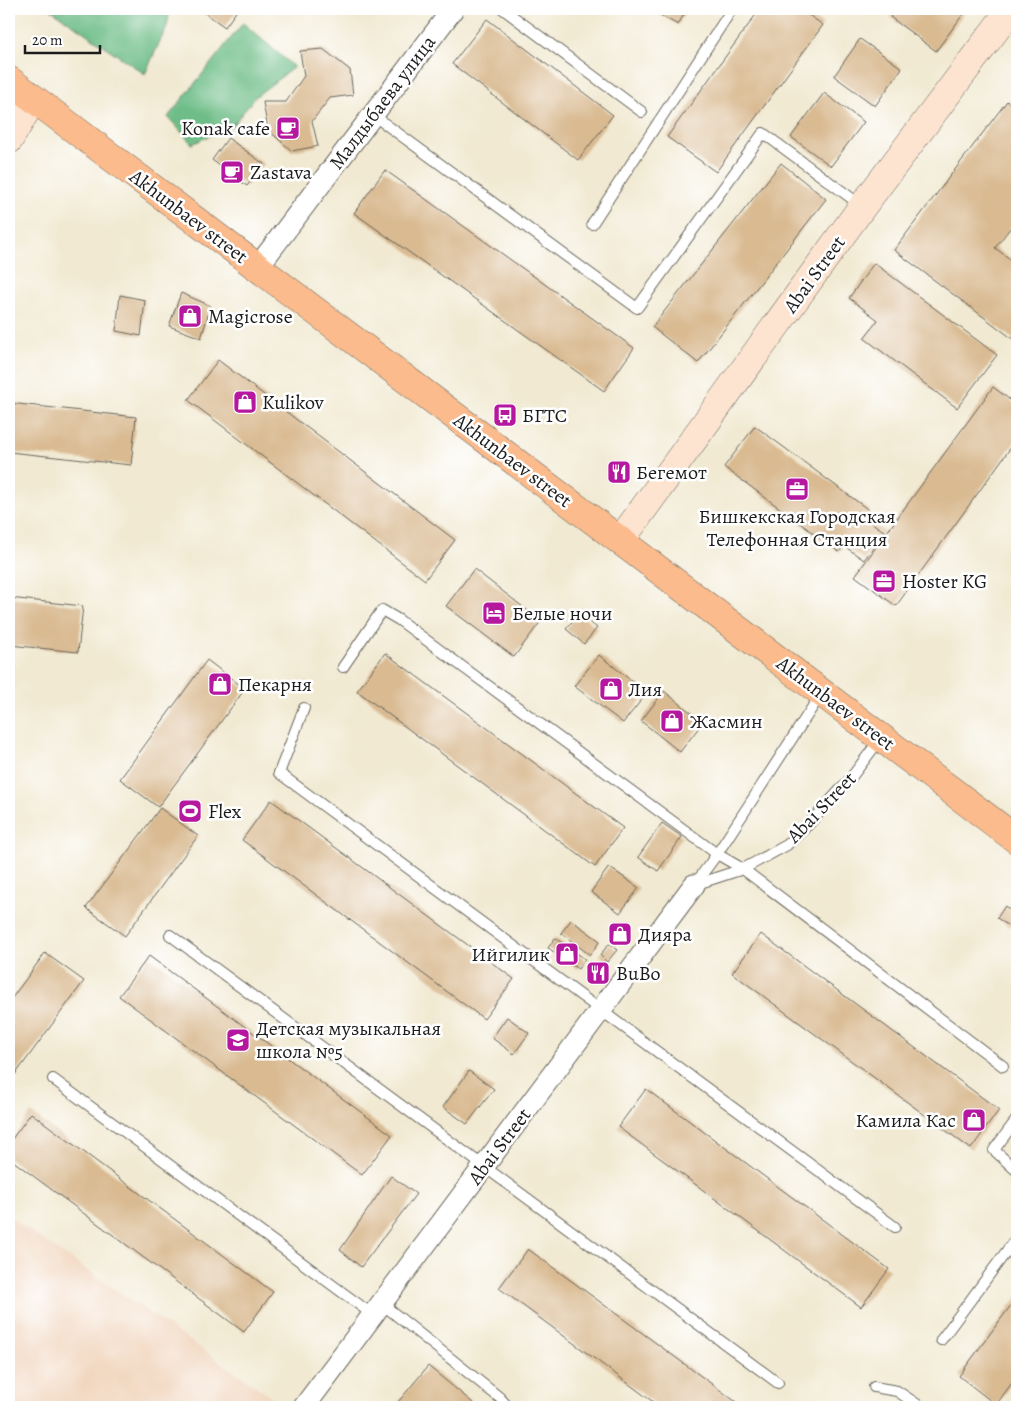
<svg xmlns="http://www.w3.org/2000/svg" width="1026" height="1416" font-family="Alegreya,serif">
  <style>
    .built { fill: #f1d5bd }
    .forest { fill: #6ebd88; stroke: #456c52 }
    .building { fill: #d9ba91 }
    .lines { fill: none; stroke-linecap: round; stroke-linejoin: round }
    .lane-casing { stroke: #67645b; stroke-width: 12 }
    .street-casing { stroke: #67645b; stroke-width: 23 }
    .secondary-casing { stroke: #67645b; stroke-width: 29 }
    .primary-casing { stroke: #67645b; stroke-width: 29 }
    .lane { stroke: #fff; stroke-width: 10 }
    .street { stroke: #fff; stroke-width: 21 }
    .secondary { stroke: #fde4d1; stroke-width: 28 }
    .primary { stroke: #fbbb8c; stroke-width: 28 }
    .labels { text-anchor: middle; stroke-width: 5; stroke-linejoin: round; paint-order: stroke }
    .street-label { font-size: 20px; fill: #1c1c1c; stroke: #fff }
    .poi-label { font-size: 20px; fill: #1c1c1c; stroke: #fff; text-anchor: start }
  </style>
  <rect width="100%" height="100%" fill="#fff"/>
  <filter id="ink" filterUnits="userSpaceOnUse"><feTurbulence type="fractalNoise" baseFrequency=".02" numOctaves="2"/><feDisplacementMap in="SourceGraphic" scale="10" xChannelSelector="R" yChannelSelector="G"/><feConvolveMatrix kernelMatrix="1 2 1 2 8 2 1 2 1" color-interpolation-filters="sRGB"/></filter>
  <filter id="wash" filterUnits="userSpaceOnUse"><feTurbulence type="fractalNoise" baseFrequency=".0096" numOctaves="4" result="noise"/><feDisplacementMap in="SourceGraphic" scale="20" xChannelSelector="R" yChannelSelector="G"/><feGaussianBlur stdDeviation="1.12" result="paint"/><feColorMatrix in="noise" values="0 0 0 0 0 0 0 0 0 0 0 0 0 0 0 0 0 1.4 0 .05"/><feComposite in="paint" operator="in"/></filter>
  <g filter="url(#wash)">
    <rect width="100%" height="100%" fill="#f1e9d1"/>
    <!-- built -->
    <path class="built" d="M9,1217l2,1 265,182 -5,7h-262z"/>
    <!-- forest -->
    <g class="forest">
      <path d="M50,9h120l-3,17 -22,48z"/>
      <path d="M243,23l51,44 -39,30 -22,28 -41,19 -24,-27z"/>
    </g>
    <g id="blocks">
      <!-- building -->
      <g class="building">
        <path d="M199,9h39l-13,18z"/>
        <path d="M649,9h38l-9,16z"/>
        <path d="M760,9h40l23,16 -107,147 -49,-35z"/>
        <path d="M896,9h71l-31,42 -46,-34z"/>
        <path d="M487,19l126,96 -35,45 -126,-96z"/>
        <path d="M860,39l42,29 -27,38 -41,-30z"/>
        <path d="M323,49l27,21 3,25 -23,3 -18,23 6,25 -26,5 -24,-21 -5,-28h23l18,-26 -4,-25z"/>
        <path d="M824,93l40,29 -33,44 -40,-29z"/>
        <path d="M1007,101l10,8v110l-22,29 22,16v78l-123,-92z"/>
        <path d="M228,138l36,26 -17,22 -35,-26z"/>
        <path d="M781,163l45,36 -128,164 -46,-36z"/>
        <path d="M385,170l249,178 -30,43 -250,-178z"/>
        <path d="M874,263l123,92 -40,53 -93,-70 14,-18 -29,-22z"/>
        <path d="M181,293l30,13 -10,32 -32,-12z"/>
        <path d="M120,295l25,5 -4,36 -25,-5z"/>
        <path d="M218,360l237,180 -30,40 -237,-180z"/>
        <path d="M993,387l24,18v34l-121,167 -41,-30z"/>
        <path d="M9,403l127,14 -5,48 -122,-13z"/>
        <path d="M755,426l115,85 -5,7 20,14 -21,28 -20,-14 -5,6 -115,-85z"/>
        <path d="M474,569l67,52 -27,36 -68,-51z"/>
        <path d="M9,598l74,8 -5,46 -69,-7z"/>
        <path d="M579,613l18,15 -13,16 -18,-15z"/>
        <path d="M385,653l238,175 -28,39 -238,-176z"/>
        <path d="M599,655l48,38 -24,30 -49,-37z"/>
        <path d="M207,660l38,29 -87,118 -38,-28z"/>
        <path d="M664,691l39,31 -23,30 -39,-31z"/>
        <path d="M271,800l243,179 -30,40 -242,-179z"/>
        <path d="M160,808l38,28 -73,100 -39,-28z"/>
        <path d="M662,823l20,14 -24,34 -20,-14z"/>
        <path d="M609,867l30,21 -19,25 -29,-21z"/>
        <path d="M1005,906l12,10 -7,11 -13,-9z"/>
        <path d="M571,920l29,21 -10,14 -29,-22z"/>
        <path d="M621,924l8,7 -10,12 -8,-7z"/>
        <path d="M761,934l238,176 -28,39 -239,-176z"/>
        <path d="M555,938l30,21 -7,10 -30,-21z"/>
        <path d="M609,944l8,6 -10,12 -7,-7z"/>
        <path d="M45,953l39,28 -75,102v-81z"/>
        <path d="M149,956l243,179 -30,40 -243,-179z"/>
        <path d="M600,964l6,6 -11,11 -5,-5z"/>
        <path d="M507,1017l22,16 -15,21 -22,-16z"/>
        <path d="M469,1071l25,18 -27,35 -24,-17z"/>
        <path d="M646,1089l243,180 -28,38 -243,-180z"/>
        <path d="M31,1113l242,179 -29,40 -235,-174v-15z"/>
        <path d="M391,1176l25,18 -55,73 -21,-17z"/>
        <path d="M528,1249l215,158h-83l-161,-119z"/>
        <path d="M1017,1297v79l-21,29 -37,-29z"/>
        <path d="M428,1366l50,41h-84z"/>
      </g>
    </g>
  </g>
  <g filter="url(#ink)">
    <use href="#blocks" fill-opacity="0" stroke="#67645b" stroke-width="1"/>
    <g class="lines">
      <!-- lane casing -->
      <g class="lane-casing">
        <g id="lane">
          <path d="M503,9l139,103"/>
          <path d="M373,115l264,193 126,-175 99,73"/>
          <path d="M592,224l140,-215"/>
          <path d="M343,667l39,-57 17,10 318,234 26,15 260,197"/>
          <path d="M304,708l-25,65 616,454"/>
          <path d="M695,884l22,-30 104,-160"/>
          <path d="M694,885l49,-16 44,-24 22,-21 41,-45 31,-41"/>
          <path d="M170,935l608,448"/>
          <path d="M53,1079l320,236"/>
          <path d="M1017,1119l-23,31 23,21"/>
          <path d="M381,1303l119,95 8,9"/>
          <path d="M941,1340l76,-103"/>
          <path d="M874,1387l23,4 24,16"/>
        </g>
      </g>
      <!-- street casing -->
      <g class="street-casing">
        <g id="street">
          <path d="M257,268l196,-259"/>
          <path d="M304,1407l390,-522"/>
        </g>
      </g>
      <!-- secondary casing -->
      <g class="secondary-casing">
        <g id="secondary">
          <path d="M9,140l24,-41"/>
          <path d="M620,541l242,-334 149,-198"/>
        </g>
      </g>
      <!-- primary casing -->
      <g class="primary-casing">
        <path id="primary" d="M9,80l1008,760"/>
      </g>
      <!-- lane -->
      <use href="#lane" class="lane"/>
      <!-- street -->
      <use href="#street" class="street"/>
      <!-- secondary -->
      <use href="#secondary" class="secondary"/>
      <!-- primary -->
      <use href="#primary" class="primary"/>
    </g>
  </g>
  <!-- icons -->
  <defs>
    <g id="cafe-square" transform="scale(1.25)"><rect x="-9" y="-9" width="18" height="18" rx="4" fill="#b5179e" stroke="#fff"/><path d="M-5.5-4.5H6V0H3Q3 3.5 0 3.5H-2.5Q-5.5 3.5-5.5 0ZM3-3.2v2h1.7v-2ZM-6 4.5H4V6H-6Z" fill="#fff"/></g>
    <g id="shop-square" transform="scale(1.25)"><rect x="-9" y="-9" width="18" height="18" rx="4" fill="#b5179e" stroke="#fff"/><path d="M-5-2.5h2.3a2.7 3.5 0 0 1 5.4 0H5L5.5 6h-11ZM-1.5-2.5h3a1.5 2.3 0 0 0-3 0Z" fill="#fff"/></g>
    <g id="bus-square" transform="scale(1.25)"><rect x="-9" y="-9" width="18" height="18" rx="4" fill="#b5179e" stroke="#fff"/><path d="M-5-6H5V4H4V6H2V4H-2V6H-4V4H-5ZM-3.5-4V0h7V-4ZM-3.5 1.2v1.5H-2V1.2ZM2 1.2v1.5H3.5V1.2Z" fill="#fff"/></g>
    <g id="restaurant-square" transform="scale(1.25)"><rect x="-9" y="-9" width="18" height="18" rx="4" fill="#b5179e" stroke="#fff"/><path d="M-5-6h1v4h1v-4h1v4h1v-4h1v5L-1.5 .5V6h-2V.5L-5-1ZM5-6V6H3V1.5H1.5Q1.5-4 5-6Z" fill="#fff"/></g>
    <g id="office-square" transform="scale(1.25)"><rect x="-9" y="-9" width="18" height="18" rx="4" fill="#b5179e" stroke="#fff"/><path d="M-6-3h4V-5.5h4V-3h4V5H-6ZM-1-4.5V-3h2v-1.5ZM-6 0V1H6V0Z" fill="#fff"/></g>
    <g id="hotel-square" transform="scale(1.25)"><rect x="-9" y="-9" width="18" height="18" rx="4" fill="#b5179e" stroke="#fff"/><path d="M-6-4.5h1.5V1H6V5H4.5V3h-9V5H-6ZM-4 0a1.8 1.8 0 1 1 3.6 0ZM.5 0V-2.5h3Q6-2.5 6 0Z" fill="#fff"/></g>
    <g id="stadium-square" transform="scale(1.25)"><rect x="-9" y="-9" width="18" height="18" rx="4" fill="#b5179e" stroke="#fff"/><path d="M0-5a6.5 5 0 1 0 0 10a6.5 5 0 1 0 0-10ZM-3.5-1.8h7v3.6h-7Z" fill="#fff"/></g>
    <g id="university-square" transform="scale(1.25)"><rect x="-9" y="-9" width="18" height="18" rx="4" fill="#b5179e" stroke="#fff"/><path d="M0-5L7-2L0 1L-7-2ZM-4 1L0 2.5L4 1V4Q0 6-4 4Z" fill="#fff"/></g>
  </defs>
  <g fill-rule="evenodd">
    <use href="#cafe-square" x="288" y="128"/>
    <use href="#cafe-square" x="232" y="172"/>
    <use href="#shop-square" x="190" y="316"/>
    <use href="#shop-square" x="245" y="402"/>
    <use href="#bus-square" x="505" y="415"/>
    <use href="#restaurant-square" x="619" y="472"/>
    <use href="#office-square" x="797" y="489"/>
    <use href="#office-square" x="884" y="581"/>
    <use href="#hotel-square" x="494" y="613"/>
    <use href="#shop-square" x="220" y="684"/>
    <use href="#shop-square" x="611" y="689"/>
    <use href="#shop-square" x="672" y="721"/>
    <use href="#stadium-square" x="190" y="811"/>
    <use href="#shop-square" x="620" y="934"/>
    <use href="#shop-square" x="567" y="954"/>
    <use href="#restaurant-square" x="598" y="973"/>
    <use href="#university-square" x="238" y="1040"/>
    <use href="#shop-square" x="974" y="1120"/>
  </g>
  <g class="labels">
    <!-- street labels -->
    <g class="street-label">
      <text transform="translate(382 102) rotate(-53)" y="7">Малдыбаева улица</text>
      <text transform="translate(189 216) rotate(37)" y="7">Akhunbaev street</text>
      <text transform="translate(814 274) rotate(-54)" y="7">Abai Street</text>
      <text transform="translate(513 460) rotate(37)" y="7">Akhunbaev street</text>
      <text transform="translate(836 703) rotate(37)" y="7">Akhunbaev street</text>
      <text transform="translate(821 807) rotate(-46)" y="7">Abai Street</text>
      <text transform="translate(499 1146) rotate(-53)" y="7">Abai Street</text>
    </g>
    <!-- poi labels -->
    <g class="poi-label">
      <text x="270" y="135" text-anchor="end">Konak cafe</text>
      <text x="250" y="179">Zastava</text>
      <text x="208" y="323">Magicrose</text>
      <text x="262" y="409">Kulikov</text>
      <text x="522" y="422">БГТС</text>
      <text x="636" y="479">Бегемот</text>
      <text x="797" y="523" text-anchor="middle">Бишкекская Городская<tspan x="797" dy="23">Телефонная Станция</tspan></text>
      <text x="902" y="588">Hoster KG</text>
      <text x="512" y="620">Белые ночи</text>
      <text x="238" y="691">Пекарня</text>
      <text x="628" y="696">Лия</text>
      <text x="690" y="728">Жасмин</text>
      <text x="208" y="818">Flex</text>
      <text x="638" y="941">Дияра</text>
      <text x="550" y="961" text-anchor="end">Ийгилик</text>
      <text x="616" y="980">BuBo</text>
      <text x="256" y="1035">Детская музыкальная<tspan x="256" dy="23">школа №5</tspan></text>
      <text x="956" y="1127" text-anchor="end">Камила Кас</text>
    </g>
  </g>
  <!-- margin -->
  <rect width="1026" height="1416" fill="none" stroke="#fff" stroke-width="30"/>
  <!-- scale -->
  <path d="M25 45v8h75v-8" fill="none" stroke="#1c1c1c" stroke-width="2.5"/>
  <text x="32" y="45" font-size="15" fill="#1c1c1c" stroke="#ffffff" stroke-width="4" paint-order="stroke">20 m</text>
</svg>
